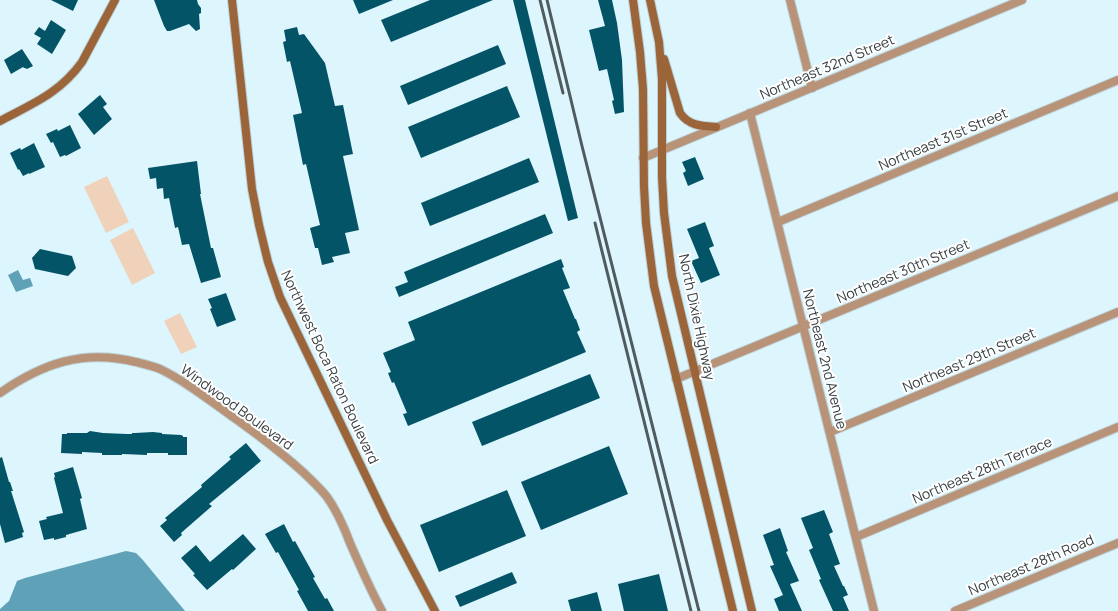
<svg xmlns="http://www.w3.org/2000/svg" width="1118" height="611" font-family="Manrope,sans-serif">
  <style>
    .green { fill: #f0d2bb }
    .water { fill: #5fa1b6 }
    .building { fill: #045467 }
    .lines { fill: none; stroke-linecap: round; stroke-linejoin: round }
    .street-casing { stroke: #bbd0d7; stroke-width: 10 }
    .secondary-casing { stroke: #bbd0d7; stroke-width: 10 }
    .street { stroke: #b99377; stroke-width: 8 }
    .secondary { stroke: #9b6539; stroke-width: 8 }
    .rail { stroke: #505b5f; stroke-width: 3 }
    .labels { text-anchor: middle; stroke-width: 4; stroke-linejoin: round; paint-order: stroke }
    .street-label { font-size: 14px; fill: #353e41; stroke: #fff }
  </style>
  <rect width="100%" height="100%" fill="#ddf5fd"/>
  <!-- green -->
  <g class="green">
    <path d="M107,176l22,46 -23,11 -22,-46z"/>
    <path d="M133,228l22,45 -23,12 -22,-45z"/>
    <path d="M180,313l17,34 -16,7 -17,-33z"/>
  </g>
  <!-- water -->
  <g class="water">
    <path d="M18,270l5,10 7,-2 3,8 -17,6 -8,-17z"/>
    <path d="M126,551l10,2 6,6 43,52h-185v-2l9,-8 8,-20 8,-3z"/>
  </g>
  <!-- building -->
  <g class="building">
    <path d="M51,0h27l-5,11z"/>
    <path d="M154,0h43l1,4 3,4v5l-2,1 1,15 -4,2 -7,-7 -19,7h-3l-3,-5z"/>
    <path d="M353,0h40l-34,14z"/>
    <path d="M430,0h63l-102,42 -10,-22z"/>
    <path d="M513,0h12l53,218 -10,3z"/>
    <path d="M598,0h14l5,23 5,37 2,52 -9,2 -3,-13 2,-1 -7,-31 -8,2 -10,-41 16,-4z"/>
    <path d="M51,20l15,10 -14,24 -15,-10 4,-6 -7,-4 5,-7 6,4z"/>
    <path d="M297,27l2,8 5,-1 21,29 10,43 8,-1 10,49 -10,2 16,74 -14,3 5,20 -18,4 2,5 -12,3 -4,-17h-3l-5,-20 10,-3 -14,-61 -3,1 -10,-50 9,-2 -12,-52 -3,1 -4,-20 3,-1 -2,-11z"/>
    <path d="M498,45l8,19 -98,41 -8,-19z"/>
    <path d="M22,49l11,17 -6,3 -2,-1h-1l-1,-1 -12,7 -7,-14z"/>
    <path d="M507,86l13,31 -99,41 -13,-31z"/>
    <path d="M100,95l7,9 -4,3 9,12 -18,16 -16,-21z"/>
    <path d="M70,125l11,23 -15,8 -1,-1 -5,2 -7,-15 -2,1 -5,-9 11,-5 1,2z"/>
    <path d="M34,143l11,24 -16,7v-1l-6,3 -4,-7 -1,1 -8,-17 10,-5 1,2z"/>
    <path d="M695,157l9,22 -16,7 -5,-13 3,-2 -4,-9z"/>
    <path d="M529,158l10,24 -109,44 -9,-23z"/>
    <path d="M197,161l4,33h-1l11,54h2l8,29 -20,6 -12,-39 -7,1 -4,-18 -3,1 -6,-30 -5,1 -1,-11 -6,1 -1,-11 -6,1 -2,-11z"/>
    <path d="M545,214l8,19 -154,64 -4,-10 13,-5 -4,-10z"/>
    <path d="M705,222l9,24 -5,2 11,27 -19,8 -10,-22 8,-3 -12,-29z"/>
    <path d="M40,249l32,7 4,12 -8,8 -33,-7 -3,-11z"/>
    <path d="M561,259l3,8 -2,1 8,20 -7,2 12,29h1l4,11 -3,2 9,20 -178,74 -5,-12 4,-1 -13,-31 -2,1 -4,-10 3,-1 -8,-19 32,-13 -7,-18z"/>
    <path d="M226,293l10,27 -19,7 -7,-18 2,-1 -4,-9z"/>
    <path d="M590,374l10,24 -118,48 -10,-24z"/>
    <path d="M90,431l13,2 24,1h5v-1h3l18,-1 9,1v1l19,1 2,1v1h4v18h-19v-2h-21v2l-25,-1v1h-20v-2l-20,-1v2l-21,-1 1,-19h5v-1h20z"/>
    <path d="M246,443l15,18 -52,43 3,2 -31,27 1,2 -8,7 -14,-16 7,-6 -2,-2 37,-31 -1,-2 30,-26 -2,-2z"/>
    <path d="M609,446l19,48 -87,36 -20,-48z"/>
    <path d="M2,457l7,25h1l3,9h-2l1,3 12,38 -2,1 1,4 -18,6 -5,-19v-66z"/>
    <path d="M73,467l9,31 -2,1 7,30 -21,6v2l-12,3v-2l-10,2 -5,-19 8,-2 -1,-2 17,-4 -9,-35 1,-1 -1,-4z"/>
    <path d="M507,490l19,46 -87,36 -19,-47z"/>
    <path d="M824,510l9,22 -4,2 11,30 -6,2 9,20h1l4,9 -5,2 6,14h-16l-14,-31 2,-1 -12,-29 4,-2 -12,-30z"/>
    <path d="M284,524l9,18 2,-1 20,36 -2,1 12,21 2,-1 7,13h-26l-11,-20 2,-1 -21,-38 -2,1 -11,-19z"/>
    <path d="M780,528l8,23 -2,1 13,29 -9,3 12,27h-23l-5,-12 9,-4 -13,-29 4,-1 -11,-30z"/>
    <path d="M243,534l13,15 -23,21 -1,-1 -25,21 -14,-15 2,-1 -14,-16 15,-13 14,17z"/>
    <path d="M512,572l5,11 -57,24 -5,-11z"/>
    <path d="M659,574l9,37h-44l-6,-27z"/>
    <path d="M597,592l5,19h-31l-3,-11z"/>
  </g>
  <g class="lines">
    <!-- street casing -->
    <g class="street-casing">
      <g id="street">
        <path d="M790,0l22,88"/>
        <path d="M750,113l124,498"/>
        <path d="M643,158l379,-158"/>
        <path d="M778,222l340,-142"/>
        <path d="M676,379l442,-183"/>
        <path d="M0,393c43,-30 84,-44 136,-31 8,2 17,4 24,7 29,14 54,35 80,53 22,16 44,33 64,51 8,8 16,15 23,24 10,14 17,30 23,46 10,23 20,46 32,68"/>
        <path d="M830,432l288,-120"/>
        <path d="M856,537l262,-110"/>
        <path d="M955,611l163,-68"/>
      </g>
    </g>
    <!-- secondary casing -->
    <g class="secondary-casing">
      <g id="secondary">
        <path d="M232,0l20,189 7,36 9,37 12,35 107,223 48,91"/>
        <path d="M633,0l7,52 3,37 1,98 2,36 8,63 79,325"/>
        <path d="M650,0l9,42 3,37v98l2,36 8,63 80,335"/>
        <path d="M664,59l16,54c9,13 22,13 36,14"/>
        <path d="M0,121c32,-17 60,-28 82,-59l33,-62"/>
      </g>
    </g>
    <!-- street -->
    <use href="#street" class="street"/>
    <!-- secondary -->
    <use href="#secondary" class="secondary"/>
    <!-- rail -->
    <g class="rail">
      <path d="M540,0l23,93"/>
      <path d="M547,0l35,146 117,465"/>
      <path d="M595,223l96,388"/>
    </g>
  </g>
  <g class="labels">
    <!-- street labels -->
    <g class="street-label">
      <text transform="translate(827 67) rotate(-23)" y="5">Northeast 32nd Street</text>
      <text transform="translate(943 139) rotate(-23)" y="5">Northeast 31st Street</text>
      <text transform="translate(903 271) rotate(-23)" y="5">Northeast 30th Street</text>
      <text transform="translate(697 317) rotate(78)" y="5">North Dixie Highway</text>
      <text transform="translate(825 359) rotate(76)" y="5">Northeast 2nd Avenue</text>
      <text transform="translate(969 360) rotate(-23)" y="5">Northeast 29th Street</text>
      <text transform="translate(330 367) rotate(65)" y="5">Northwest Boca Raton Boulevard</text>
      <text transform="translate(237 407) rotate(36)" y="5">Windwood Boulevard</text>
      <text transform="translate(982 470) rotate(-23)" y="5">Northeast 28th Terrace</text>
      <text transform="translate(1031 565) rotate(-23)" y="5">Northeast 28th Road</text>
    </g>
  </g>
</svg>
